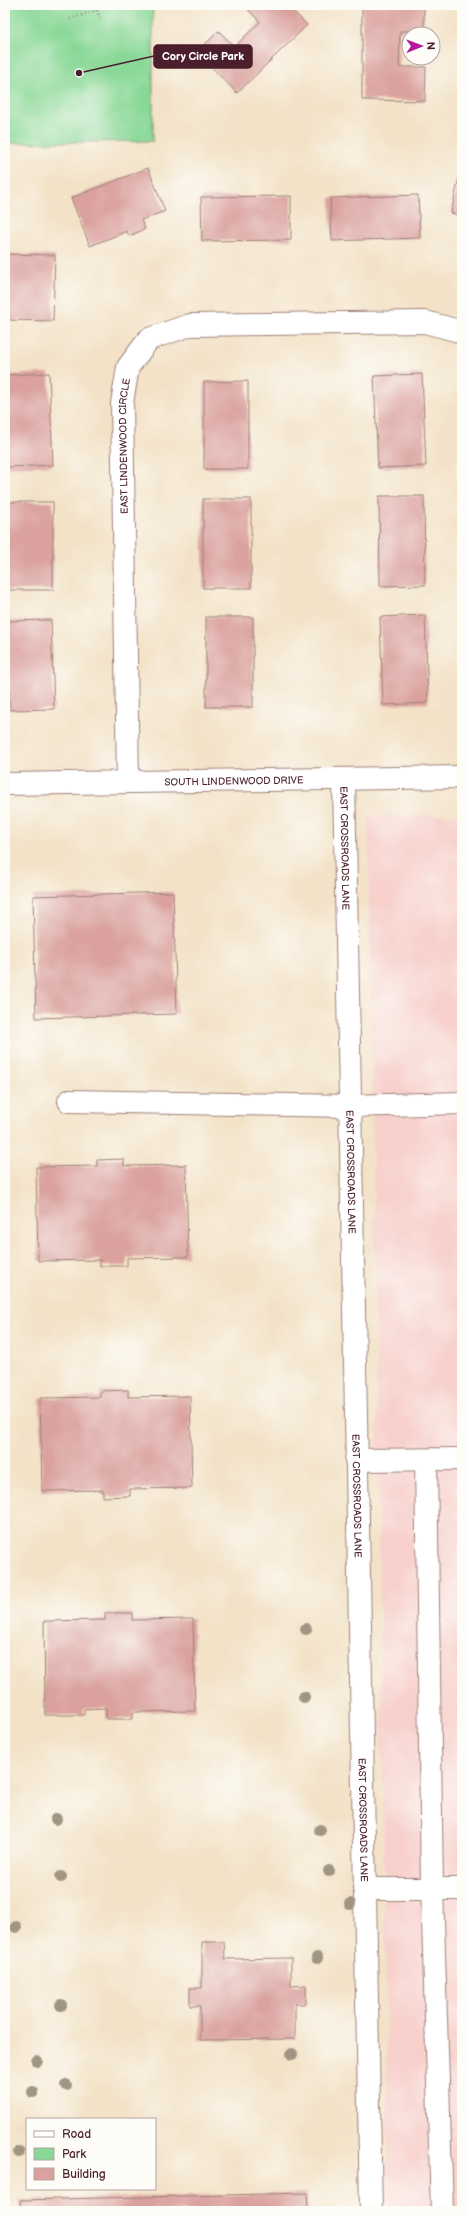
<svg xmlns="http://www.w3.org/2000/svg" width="467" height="2216" font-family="'Balsamiq Sans',sans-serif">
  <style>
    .built { fill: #f7d0cc }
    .green { fill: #89d897; stroke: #6a7c61 }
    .building { fill: #daa19e }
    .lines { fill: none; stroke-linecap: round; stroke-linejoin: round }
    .minor-casing { stroke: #9e8079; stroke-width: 24 }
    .path { stroke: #9e8079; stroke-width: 2.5; stroke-dasharray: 1 3; stroke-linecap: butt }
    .minor { stroke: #fff; stroke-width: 22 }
    .tree { fill: #a09583 }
    .labels { text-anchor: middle; stroke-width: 4; stroke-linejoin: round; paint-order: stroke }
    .street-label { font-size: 10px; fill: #4a1f2b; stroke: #fdfcf7 }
    .leader { fill: none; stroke: #4a1f2b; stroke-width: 1.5 }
    .callout-dot { fill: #4a1f2b; stroke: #fdfcf7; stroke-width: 1.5 }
    .callout { fill: #4a1f2b; stroke: #4a1f2b; stroke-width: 1.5 }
    .callout-label { font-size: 11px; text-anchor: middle; font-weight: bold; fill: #fff }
  </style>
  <rect width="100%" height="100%" fill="#fdfcf7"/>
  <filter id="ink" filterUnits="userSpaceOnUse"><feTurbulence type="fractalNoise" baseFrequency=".025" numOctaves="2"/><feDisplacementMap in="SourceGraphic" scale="8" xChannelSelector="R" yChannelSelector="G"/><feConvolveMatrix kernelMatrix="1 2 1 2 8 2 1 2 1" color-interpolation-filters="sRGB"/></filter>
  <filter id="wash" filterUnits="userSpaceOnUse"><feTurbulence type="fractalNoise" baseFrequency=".012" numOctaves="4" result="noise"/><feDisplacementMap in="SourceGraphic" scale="16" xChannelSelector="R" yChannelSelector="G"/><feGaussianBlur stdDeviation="0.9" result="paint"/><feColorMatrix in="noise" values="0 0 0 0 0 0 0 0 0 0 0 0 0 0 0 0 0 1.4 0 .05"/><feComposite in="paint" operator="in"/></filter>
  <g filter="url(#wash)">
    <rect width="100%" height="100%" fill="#f3e2c7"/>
    <!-- built -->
    <path class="built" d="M462,815v1396h-73l-21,-1395z"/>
    <!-- green -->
    <path class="green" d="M5,5h148v136l-148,2z"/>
    <g id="blocks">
      <!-- building -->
      <g class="building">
        <path d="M244,5h43l20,20 -70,68 -40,-41 22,-21 15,16 26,-25z"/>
        <path d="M362,5h62v26h-24l-1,36h27l-1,34 -63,-1z"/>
        <path d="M148,168l17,43 -24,9 4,9 -16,7 -2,-5 -37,15 -19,-48z"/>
        <path d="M460,173h2v43l-11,-3z"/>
        <path d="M418,195l2,43 -88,3 -2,-43z"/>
        <path d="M291,196v44l-89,1 -1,-44z"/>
        <path d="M5,254l50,1 -2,66 -48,-1z"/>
        <path d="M49,373l4,92 -46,2 -2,-92z"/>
        <path d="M422,374l4,92 -48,2 -4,-92z"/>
        <path d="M248,381v88h-44v-87z"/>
        <path d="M379,496h45l1,89 -45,1z"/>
        <rect x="203" y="499" width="48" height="89"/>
        <rect x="5" y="502" width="48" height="88"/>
        <path d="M425,615l3,88 -45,2 -3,-88z"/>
        <rect x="206" y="617" width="47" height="90"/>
        <path d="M51,620l3,89 -44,1 -2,-89z"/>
        <path d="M173,892l4,122 -141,4 -3,-122z"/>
        <path d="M124,1159v7l62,-1 2,92 -61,1v8h-27v-6l-62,1 -2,-94 61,-1v-6z"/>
        <path d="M128,1390v7l62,-1 2,92 -62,1v7l-27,1v-7l-61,1 -2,-93 60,-1v-6z"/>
        <path d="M105,1613h27v7l61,-1 2,92 -62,1v7h-27v-11l-22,1v6h-39l-1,-94 61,-1z"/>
        <path d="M202,1942h22l1,17 66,-1v28l15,-1v19h-11v35l-95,1v-34h-10v-18h12z"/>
        <path d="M307,2193l1,18h-287l-1,-11z"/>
      </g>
    </g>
  </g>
  <g filter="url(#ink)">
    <use href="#blocks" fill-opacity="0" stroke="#9e8079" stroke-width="1"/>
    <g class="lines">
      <!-- minor casing -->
      <g class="minor-casing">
        <g id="minor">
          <path id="s1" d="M344,780l27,1431"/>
          <path id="s2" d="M128,782l-6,-379 6,-36 21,-28 41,-14 235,-3 34,9 3,2"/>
          <path id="s3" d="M5,784l457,-7"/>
          <path d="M69,1101l281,5 112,-3"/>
          <path d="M356,1460l106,-1"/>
          <path d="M426,1460l6,428 10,323"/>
          <path d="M364,1889h98"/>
        </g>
      </g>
      <!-- path -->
      <g class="path">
        <path d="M97,10l4,11"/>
        <path d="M70,19l27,-9 7,-5"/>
      </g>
      <!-- minor -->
      <use href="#minor" class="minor"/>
    </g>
    <!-- trees -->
    <g class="tree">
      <circle cx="306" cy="1629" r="6"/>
      <circle cx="304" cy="1697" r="6"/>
      <circle cx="56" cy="1819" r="6"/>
      <circle cx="320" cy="1830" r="6"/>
      <circle cx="329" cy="1871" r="6"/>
      <circle cx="61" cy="1877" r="6"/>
      <circle cx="350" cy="1904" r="6"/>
      <circle cx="16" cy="1927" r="6"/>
      <circle cx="317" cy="1958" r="6"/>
      <circle cx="61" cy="2005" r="6"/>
      <circle cx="292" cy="2054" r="6"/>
      <circle cx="37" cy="2061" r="6"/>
      <circle cx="66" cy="2085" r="6"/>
      <circle cx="33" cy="2092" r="6"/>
      <circle cx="19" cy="2152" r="6"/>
    </g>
  </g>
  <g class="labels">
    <!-- street labels -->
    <g class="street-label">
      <text dy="4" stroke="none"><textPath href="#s2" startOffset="336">EAST LINDENWOOD CIRCLE</textPath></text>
      <text dy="4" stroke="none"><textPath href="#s3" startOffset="229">SOUTH LINDENWOOD DRIVE</textPath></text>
      <text dy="4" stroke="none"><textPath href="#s1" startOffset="68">EAST CROSSROADS LANE</textPath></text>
      <text dy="4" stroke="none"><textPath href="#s1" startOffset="392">EAST CROSSROADS LANE</textPath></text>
      <text dy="4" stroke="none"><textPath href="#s1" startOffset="716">EAST CROSSROADS LANE</textPath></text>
      <text dy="4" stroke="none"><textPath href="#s1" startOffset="1040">EAST CROSSROADS LANE</textPath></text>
    </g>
  </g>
  <!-- callouts -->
  <path class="leader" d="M79 73L154 56"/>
  <circle class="callout-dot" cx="79" cy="73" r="4"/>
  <rect class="callout" x="154" y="45" width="98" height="23" rx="4"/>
  <g class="callout-label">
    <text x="203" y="60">Cory Circle Park</text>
  </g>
  <!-- margin -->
  <rect width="467" height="2216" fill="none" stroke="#fdfcf7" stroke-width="20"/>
  <!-- legend -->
  <rect x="26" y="2118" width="130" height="72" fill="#fdfcf7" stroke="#b5a4a5"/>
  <rect x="34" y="2131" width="20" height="6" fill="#ffffff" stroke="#b5a4a5"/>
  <text x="62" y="2138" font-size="12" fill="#4a1f2b">Road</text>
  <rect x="34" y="2148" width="20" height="12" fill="#89d897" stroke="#b5a4a5"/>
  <text x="62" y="2158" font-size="12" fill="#4a1f2b">Park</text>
  <rect x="34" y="2168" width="20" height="12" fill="#daa19e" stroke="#b5a4a5"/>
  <text x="62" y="2178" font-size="12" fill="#4a1f2b">Building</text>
  <!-- north arrow -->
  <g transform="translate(421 46) rotate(89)"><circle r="19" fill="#fdfcf7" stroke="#b5a4a5"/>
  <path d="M0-3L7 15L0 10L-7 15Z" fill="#b5179e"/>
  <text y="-6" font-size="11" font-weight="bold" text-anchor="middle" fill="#4a1f2b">N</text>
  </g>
</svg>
